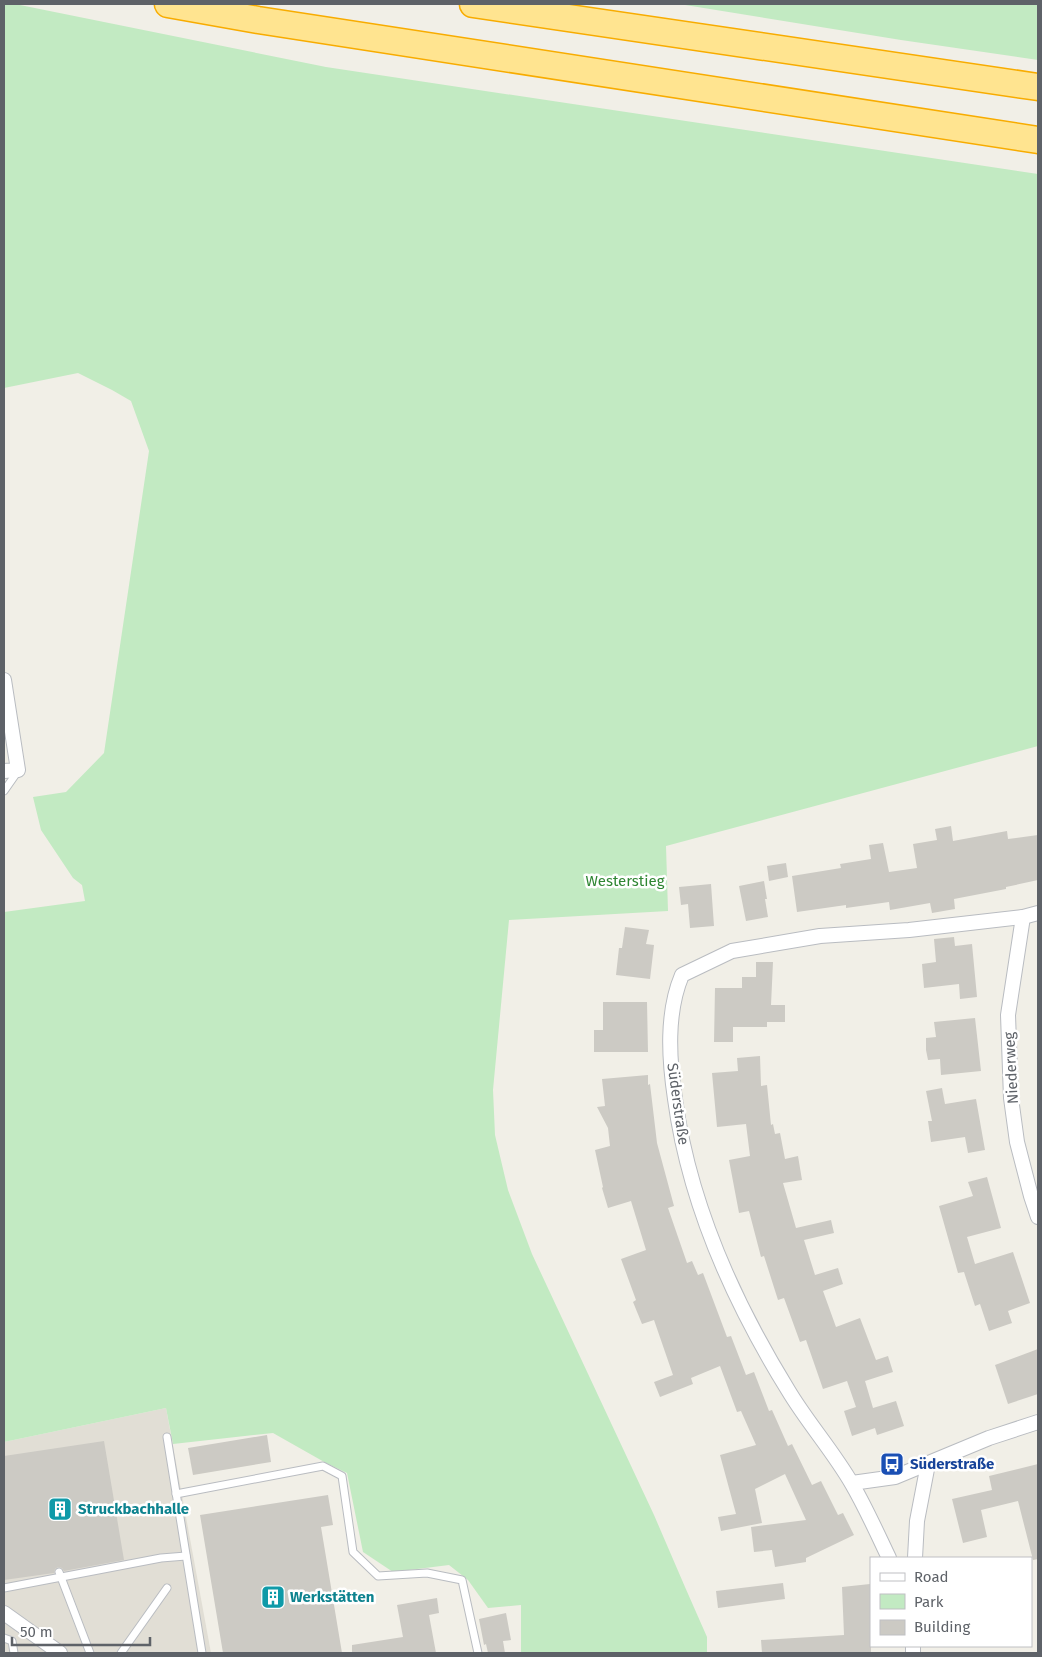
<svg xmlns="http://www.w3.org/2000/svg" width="1042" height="1657" font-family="'Fira Sans',sans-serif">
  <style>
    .education { fill: #e1ded5 }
    .green { fill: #c2eac2 }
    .building { fill: #cccac4 }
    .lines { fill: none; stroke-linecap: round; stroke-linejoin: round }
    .service-casing { stroke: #b9bcc1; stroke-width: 9 }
    .minor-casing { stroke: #b9bcc1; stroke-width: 16 }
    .motorway-casing { stroke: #f8ac00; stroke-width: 29 }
    .service { stroke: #fff; stroke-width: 7 }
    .minor { stroke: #fff; stroke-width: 14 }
    .motorway { stroke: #ffe490; stroke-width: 26 }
    .labels { text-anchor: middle; stroke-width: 5; stroke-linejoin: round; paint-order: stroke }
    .park-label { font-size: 15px; fill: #2f8633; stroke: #fff }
    .street-label { font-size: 15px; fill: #5e6268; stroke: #fff }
    .transit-label { font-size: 15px; font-weight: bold; fill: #164399; stroke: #fff; text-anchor: start }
    .culture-label { font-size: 15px; font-weight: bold; fill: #0d838f; stroke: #fff; text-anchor: start }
  </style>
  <rect width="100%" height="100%" fill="#f1efe7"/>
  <!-- education -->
  <path class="education" d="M166,1408l45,245h-207v-211z"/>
  <!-- green -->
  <g class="green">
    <path d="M4,4h11l311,63 712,107v572l-372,100 2,65 -159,9 -16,170 2,45 13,55 24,64 122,261 31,72 22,50v16h-186v-48l-33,3 -20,-28 -19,-15 -56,7 -30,-20 -16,-79 -21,-10 -53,-30 -100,11 -7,-36 -162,34v-530l81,-11 -3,-16 -9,-7 -32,-48 -8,-33 33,-5 38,-39 45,-302 -18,-50 -19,-11 -34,-17 -74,15z"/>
    <path d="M679,4h359v56l-137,-20z"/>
  </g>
  <!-- building -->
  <g class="building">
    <path d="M951,826l2,15 54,-10 1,8 30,-4v45l-32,7v2l-52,10 1,10 -23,4 -2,-10 -40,7 -1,-8 -43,6v-3l-49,7 -5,-36 49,-8 -1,-4 31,-5 -2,-14 14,-2 6,29 28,-4 -4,-24 24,-4 -2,-11z"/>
    <path d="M786,863l2,14 -19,4 -2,-15z"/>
    <path d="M764,881l3,18h-2l3,18 -22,4 -7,-35z"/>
    <path d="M711,884l3,42 -24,2 -2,-24 -7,1 -2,-18z"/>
    <path d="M625,927l24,3 -3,14 8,1 -4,34 -34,-4 3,-27h3z"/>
    <path d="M954,937l1,9 17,-2 5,53 -17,2 -1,-15 -35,4 -2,-24 14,-2 -2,-23z"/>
    <path d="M756,962h17l-2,43h14v17h-18v5h-34v15h-19l1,-54h27v-11h14z"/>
    <path d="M603,1002h44l1,50h-54v-22h9z"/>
    <path d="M975,1018l6,53 -40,4 -1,-16 -12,1 -2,-10v-12l10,-1 -2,-15z"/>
    <path d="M760,1056l1,30 6,-1 4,40 2,-1 2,10 5,-1 5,26 13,-3 4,24 -19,3 13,45 35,-8 3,13 -30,7 11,35 23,-7 5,16 -20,7 13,36 24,-9 16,42 12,-4 5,16 -28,9 8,27 23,-7 8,25 -27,9 -2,-7 -23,8 -8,-25 12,-4 -9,-26 -24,8 -17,-49 -6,2 -16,-44 -6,2 -14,-44 -3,1 -12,-46 -10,2 -10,-53 21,-4 -4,-32 -29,3 -5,-54 26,-2 -1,-13z"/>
    <path d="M648,1075v10l2,-1 7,59 17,63 -6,2 19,55 5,-2 6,14 5,-2 24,64 4,-1 15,39 8,-3 15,39 3,-1 16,36 4,-2 20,41 9,-4 17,34 5,-2 11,22 -48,23v4l-31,5 -3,-17 -18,2 -3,-25 55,-7 -21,-46 -30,15 7,34 -41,8 -3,-14 18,-3 -16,-59 36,-10 -15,-34 -4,1 -17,-46 -29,12 2,6 -33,13 -6,-15 19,-7 -19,-55 -12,4 -9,-22 3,-2 -15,-41 25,-9 -15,-49 -23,7 -6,-20 1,-1 -8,-37 15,-4 -2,-18 -11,-21 8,-1 -3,-27z"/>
    <path d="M942,1088l3,16 31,-5 9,51 -17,3 -3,-16 -34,5 -3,-21h4l-6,-30z"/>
    <path d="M987,1177l14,51 -34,9 8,27 38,-12 17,51 -22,8 4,12 -23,8 -9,-27 -5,2 -11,-34 -6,1 -19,-67 34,-10 -5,-14z"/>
    <path d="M1038,1349v45l-30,10 -13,-39z"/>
    <path d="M267,1435l4,27 -78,13 -5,-27z"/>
    <path d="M104,1441l20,119 -60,11 -2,-3 -4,-1 -3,2 -1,4 -50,7v-124z"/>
    <path d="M1038,1464v95l-5,1 -15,-59 -37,9 6,27 -24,6 -11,-44 40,-9 -3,-14z"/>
    <path d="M328,1495l5,30 -12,2 21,126h-119l-23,-138z"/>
    <path d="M783,1583l2,16 -67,9 -2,-17z"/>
    <path d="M870,1584l1,69h-109l-1,-13 83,-5 -2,-48z"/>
    <path d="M437,1598l2,15 -10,2 7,38h-84v-8l51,-8 -6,-32z"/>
    <path d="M506,1613l5,27 -8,1 2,12h-17l-2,-9 -2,1 -5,-26z"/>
  </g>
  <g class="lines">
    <!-- service casing -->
    <g class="service-casing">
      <g id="service">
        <path d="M4,791l14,-20"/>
        <path d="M167,1437l35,216"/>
        <path d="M176,1494l147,-28 19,10 11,76 25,24 49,-3 35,7 16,73"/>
        <path d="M59,1572l31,81"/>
        <path d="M4,1588l157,-30 25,-2"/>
        <path d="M4,1638l8,3 2,12"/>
        <path d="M121,1653l46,-65"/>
      </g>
    </g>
    <!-- minor casing -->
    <g class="minor-casing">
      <g id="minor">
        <path d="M4,680l14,90 -14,1"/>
        <path d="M1023,917l-15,98 3,83 6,44 14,54 7,21"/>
        <path d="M852,1483l43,-6 94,-39 49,-16"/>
        <path d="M889,1558c-12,-25 -23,-50 -37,-74 -19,-33 -45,-62 -64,-94 -55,-89 -99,-187 -113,-291 -6,-40 -9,-86 7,-124l50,-24 88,-15 89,-6 114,-13 15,-4"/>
        <path d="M915,1558l2,-37 11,-57"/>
        <path d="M4,1613l56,40"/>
        <path d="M913,1646v7"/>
      </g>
    </g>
    <!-- motorway casing -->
    <g class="motorway-casing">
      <g id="motorway">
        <path d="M168,4l90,16 780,120"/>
        <path d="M473,4l565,83"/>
      </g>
    </g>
    <!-- service -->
    <use href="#service" class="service"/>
    <!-- minor -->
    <use href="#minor" class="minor"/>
    <!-- motorway -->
    <use href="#motorway" class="motorway"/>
  </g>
  <!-- icons -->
  <defs>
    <g id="bus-square" transform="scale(1.25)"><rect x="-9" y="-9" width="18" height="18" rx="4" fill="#1a4fb4" stroke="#fff"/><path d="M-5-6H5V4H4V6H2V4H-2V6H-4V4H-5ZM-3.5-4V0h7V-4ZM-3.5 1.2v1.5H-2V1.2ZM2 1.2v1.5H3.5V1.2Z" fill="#fff"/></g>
    <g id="building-square" transform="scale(1.25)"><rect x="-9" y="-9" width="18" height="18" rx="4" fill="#0f9aa8" stroke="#fff"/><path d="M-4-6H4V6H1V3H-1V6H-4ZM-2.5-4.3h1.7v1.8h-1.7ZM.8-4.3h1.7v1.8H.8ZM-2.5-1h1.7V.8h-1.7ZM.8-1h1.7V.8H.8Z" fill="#fff"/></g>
  </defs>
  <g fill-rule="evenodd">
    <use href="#bus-square" x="892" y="1464"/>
    <use href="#building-square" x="60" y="1509"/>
    <use href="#building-square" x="273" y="1597"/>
  </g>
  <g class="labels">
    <!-- park labels -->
    <g class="park-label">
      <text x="625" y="886">Westerstieg</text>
    </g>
    <!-- street labels -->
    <g class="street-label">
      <text transform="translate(1011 1068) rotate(-93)" y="5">Niederweg</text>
      <text transform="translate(678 1104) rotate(82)" y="5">Süderstraße</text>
    </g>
    <!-- transit labels -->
    <g class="transit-label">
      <text x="910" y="1469">Süderstraße</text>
    </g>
    <!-- culture labels -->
    <g class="culture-label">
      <text x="78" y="1514">Struckbachhalle</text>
      <text x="290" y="1602">Werkstätten</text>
    </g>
  </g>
  <!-- border -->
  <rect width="1042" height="1657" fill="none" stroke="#5e6268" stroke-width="10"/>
  <!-- legend -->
  <rect x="870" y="1557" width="162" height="90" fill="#ffffff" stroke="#bfc0c3"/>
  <rect x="880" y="1573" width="25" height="8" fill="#ffffff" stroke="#bfc0c3"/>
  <text x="914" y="1582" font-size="15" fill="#5e6268">Road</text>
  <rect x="880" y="1594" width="25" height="15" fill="#c2eac2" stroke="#bfc0c3"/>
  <text x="914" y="1607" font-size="15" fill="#5e6268">Park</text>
  <rect x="880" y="1620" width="25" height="15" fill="#cccac4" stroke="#bfc0c3"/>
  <text x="914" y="1632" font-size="15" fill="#5e6268">Building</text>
  <!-- scale -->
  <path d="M12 1637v8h138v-8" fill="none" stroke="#5e6268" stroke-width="2.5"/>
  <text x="20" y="1637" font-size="15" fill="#5e6268" stroke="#ffffff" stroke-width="4" paint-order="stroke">50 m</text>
</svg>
